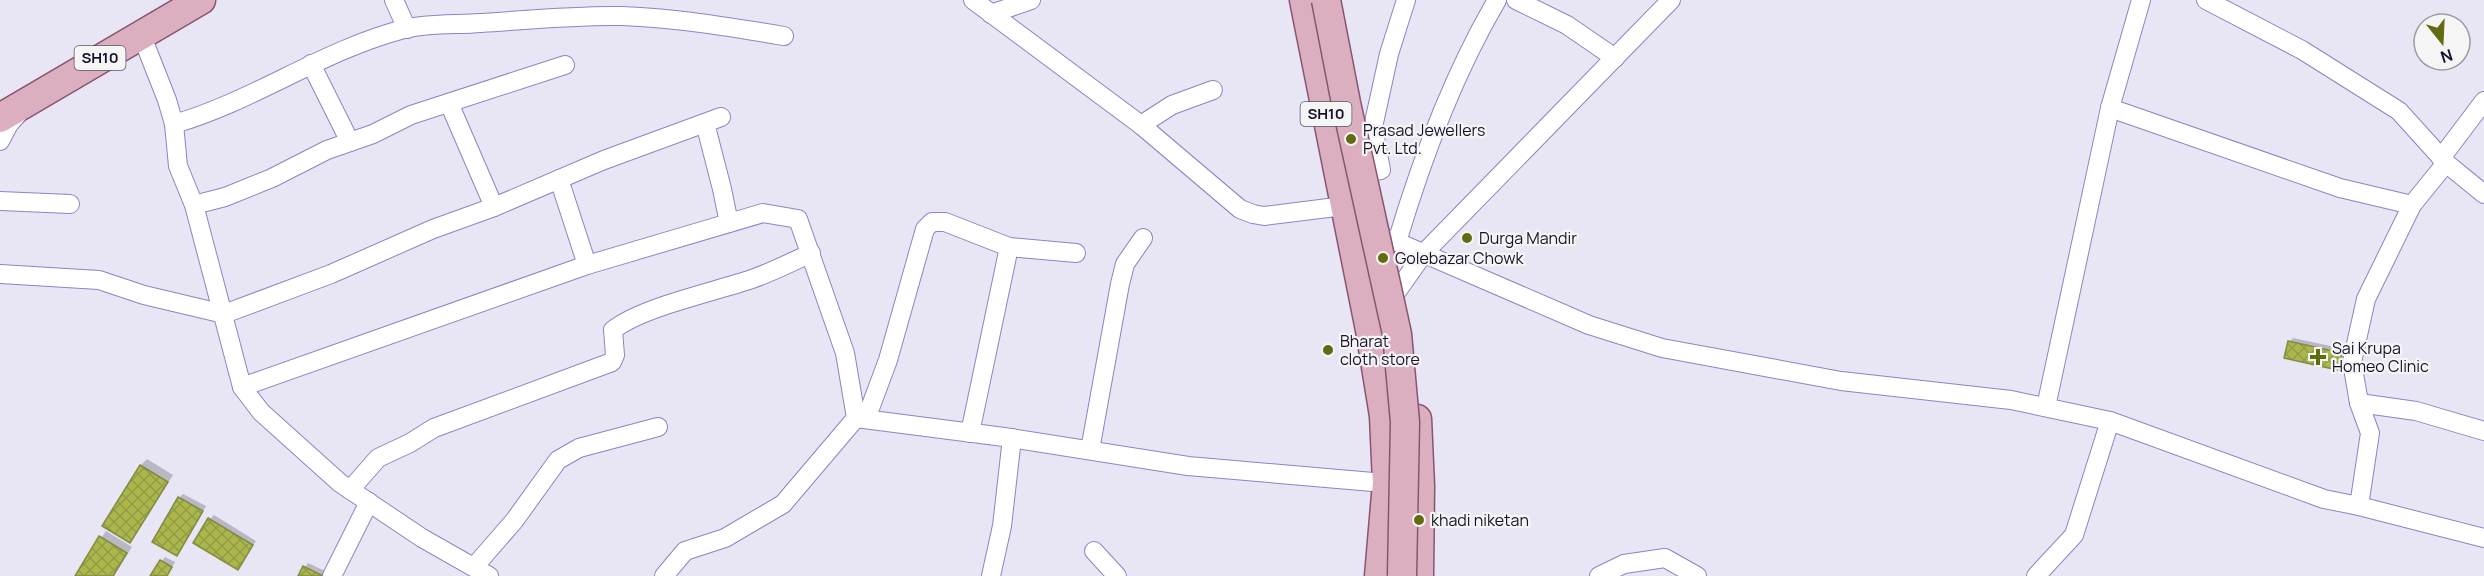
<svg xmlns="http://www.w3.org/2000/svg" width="2484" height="576" font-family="Manrope,sans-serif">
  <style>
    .shadow { fill: #0003 }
    .building { fill: url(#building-cross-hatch); stroke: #828b40; stroke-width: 1.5 }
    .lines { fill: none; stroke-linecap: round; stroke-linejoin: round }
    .street-casing { stroke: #9281c5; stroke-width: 20 }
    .primary-casing { stroke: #885571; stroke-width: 31 }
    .street { stroke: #fff; stroke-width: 18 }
    .primary { stroke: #dcafc0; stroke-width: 28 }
    .primary-bridge-casing { stroke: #885571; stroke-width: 31; stroke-linecap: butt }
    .primary-bridge { stroke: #dcafc0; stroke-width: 28 }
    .poi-dot { fill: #626b0f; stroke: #f5f5f5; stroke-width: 2 }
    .labels { text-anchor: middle; stroke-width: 4.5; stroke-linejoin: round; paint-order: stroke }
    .shield { fill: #f5f5f5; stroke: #5b5568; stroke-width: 1.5 }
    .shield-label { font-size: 15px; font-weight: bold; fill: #19112b }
    .poi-label { font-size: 16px; fill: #19112b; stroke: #f5f5f5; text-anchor: start }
  </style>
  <defs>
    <pattern id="building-cross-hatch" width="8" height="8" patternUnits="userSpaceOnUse" patternTransform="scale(1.5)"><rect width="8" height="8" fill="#abb74d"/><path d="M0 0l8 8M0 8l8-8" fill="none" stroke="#939c43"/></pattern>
  </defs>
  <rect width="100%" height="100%" fill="#e8e5f4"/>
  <!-- shadow -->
  <g class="shadow">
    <path d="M2293,338l52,11 -3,15 -5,4 -48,-26z"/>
    <path d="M147,459l26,16 -37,59 -6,7 -26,-16 37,-60z"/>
    <path d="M183,494l23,12 -29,49 2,-57z"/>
    <path d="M214,515l42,26 -18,27 -28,-49z"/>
    <path d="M106,531l26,16 -18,29h-38z"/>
    <path d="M165,557l10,5 -8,14h-15z"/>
    <path d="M308,563l19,9 -2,4h-25z"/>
  </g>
  <!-- building -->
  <g class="building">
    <path d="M2288,341l54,12 -4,17 -54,-12z"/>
    <path d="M140,465l28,17 -38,61 -28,-17z"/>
    <path d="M178,497l25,14 -26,45 -25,-14z"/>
    <path d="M208,518l45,27 -15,25 -45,-27z"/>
    <path d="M99,536l28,17 -14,23h-38z"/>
    <path d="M160,560l12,7 -5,9h-17z"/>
    <path d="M303,566l20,10h-25z"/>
  </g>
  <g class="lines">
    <!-- street casing -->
    <g class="street-casing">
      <g id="street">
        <path d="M394,0l13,29"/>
        <path d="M973,0l168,125 99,84 13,5 11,2 80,-10"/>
        <path d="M1516,0l51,25 48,33"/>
        <path d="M2206,0l96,50 97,61 47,52 38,31"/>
        <path d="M991,14l40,-14"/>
        <path d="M141,34l26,66 7,24 4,42 16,39 48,182 19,25 79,71 82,55 67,38"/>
        <path d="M311,64l39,78"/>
        <path d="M449,103l45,104"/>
        <path d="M2110,108l230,80 72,17"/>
        <path d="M705,123l17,66 7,34"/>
        <path d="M174,124c80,-23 149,-74 230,-95 24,-6 53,-4 77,-6 47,-3 94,-8 141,-7 54,2 108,11 162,20"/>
        <path d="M1141,125l31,-20 41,-15"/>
        <path d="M0,141l9,-17 10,-11"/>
        <path d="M2441,158l43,-57"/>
        <path d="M1354,176l27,-6 -8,-43 16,-73 17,-54"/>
        <path d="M559,179l28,86"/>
        <path d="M0,201l70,3"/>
        <path d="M194,205l31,-8 47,-19 55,-28 46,-16 38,-19 154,-50"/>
        <path d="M1369,234l28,8 192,83 73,23 179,33 170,19 99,21 214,78 35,7 125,32"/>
        <path d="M1397,242c25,-84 56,-167 100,-242"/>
        <path d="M0,274l99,6 45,15 80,19 107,-40 102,-45 61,-22 110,-47 117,-43"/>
        <path d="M1388,304l36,-51 247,-253"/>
        <path d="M242,387l345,-122 176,-52 35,6 47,134 11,65 -73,86 -58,34 -40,13 -21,25"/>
        <path d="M2359,403l57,8 68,20"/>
        <path d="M2046,407l64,-299 31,-108"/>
        <path d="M856,418l148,19 184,29 208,18"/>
        <path d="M866,419l22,-59 37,-131 7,-7h13l64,25 67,6"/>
        <path d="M970,433l39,-186"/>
        <path d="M1090,450l30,-166 5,-20 18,-26"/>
        <path d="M350,490l28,-32 32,-15 24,-15 178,-66 3,-7 -2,-25c29,-23 101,-38 139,-51 20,-7 40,-17 59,-26"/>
        <path d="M2359,506l11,-73 -11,-30 -7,-41 14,-63 46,-94 34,-42"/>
        <path d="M1094,551l23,25"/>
        <path d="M474,567l40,-46 44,-61 21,-12 79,-21"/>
        <path d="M332,576l37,-74"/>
        <path d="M991,576l11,-50 10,-88"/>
        <path d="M1599,576l25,-12 41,-6 32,18"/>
        <path d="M2036,576l38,-41 36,-114"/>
      </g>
    </g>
    <!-- primary casing -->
    <g class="primary-casing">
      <g id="primary">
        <path d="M1304,0l66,330 14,86 3,67 -8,93"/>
        <path d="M0,118l201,-118"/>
        <path d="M1417,419l3,67 -1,90"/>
      </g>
    </g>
    <!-- street -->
    <use href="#street" class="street"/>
    <!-- primary -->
    <use href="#primary" class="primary"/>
    <!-- primary-bridge casing -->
    <g class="primary-bridge-casing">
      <path id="primary-bridge" d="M1326,0l20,103 51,231 8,88 -3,154"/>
    </g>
    <!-- primary-bridge -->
    <use href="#primary-bridge" class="primary-bridge"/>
  </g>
  <!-- markers -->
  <g class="poi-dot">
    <circle cx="1351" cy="139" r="6"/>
    <circle cx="1467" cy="238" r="6"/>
    <circle cx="1383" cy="258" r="6"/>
    <circle cx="1328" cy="350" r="6"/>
    <path d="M2315 348h6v6h6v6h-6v6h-6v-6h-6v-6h6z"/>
    <circle cx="1419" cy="520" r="6"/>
  </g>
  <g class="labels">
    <!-- shield labels -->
    <g class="shield">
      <rect x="74.5" y="46" width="51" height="24" rx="4.5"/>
      <rect x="1300.5" y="102" width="51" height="24" rx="4.5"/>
    </g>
    <g class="shield-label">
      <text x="100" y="63">SH10</text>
      <text x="1326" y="119">SH10</text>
    </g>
    <!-- poi labels -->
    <g class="poi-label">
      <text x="1363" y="136">Prasad Jewellers<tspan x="1363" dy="18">Pvt. Ltd.</tspan></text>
      <text x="1479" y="244">Durga Mandir</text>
      <text x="1395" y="264">Golebazar Chowk</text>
      <text x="1340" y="347">Bharat<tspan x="1340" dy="18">cloth store</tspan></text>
      <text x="2332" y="354">Sai Krupa<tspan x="2332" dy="18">Homeo Clinic</tspan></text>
      <text x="1431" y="526">khadi niketan</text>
    </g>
  </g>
  <!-- north arrow -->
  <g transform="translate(2442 42) rotate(162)"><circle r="28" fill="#f5f5f5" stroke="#9d9aa4" stroke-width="1.5"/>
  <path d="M0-4.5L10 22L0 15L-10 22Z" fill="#626b0f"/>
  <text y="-9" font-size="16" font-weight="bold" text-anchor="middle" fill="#19112b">N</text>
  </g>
</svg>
